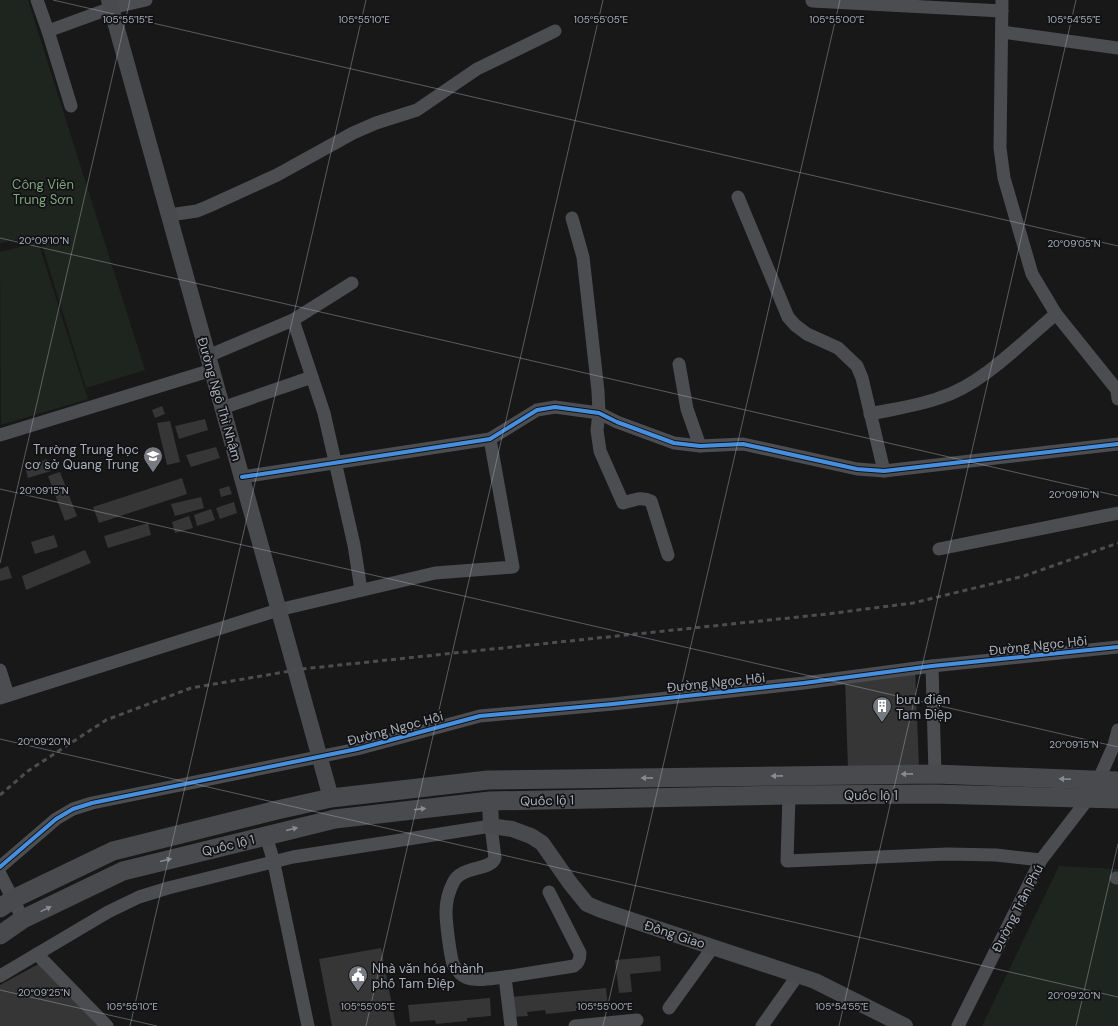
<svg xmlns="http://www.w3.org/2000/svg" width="1118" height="1026" font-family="'DM Sans',sans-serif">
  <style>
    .green { fill: #1e251e }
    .building { fill: #363637 }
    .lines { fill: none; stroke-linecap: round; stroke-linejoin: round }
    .minor { stroke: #4c4d51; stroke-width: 13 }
    .major { stroke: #494a4d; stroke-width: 16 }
    .highway { stroke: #494a4d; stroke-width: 19 }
    .rail { stroke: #4c4d50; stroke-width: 3; stroke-dasharray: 5 4; stroke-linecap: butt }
    .cycleway-casing { stroke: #121214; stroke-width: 6 }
    .cycleway { stroke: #468fdf; stroke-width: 4 }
    .oneway { fill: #878c93 }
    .ticks { fill: none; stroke: #a8afb9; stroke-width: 1; stroke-opacity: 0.45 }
    .labels { text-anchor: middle; stroke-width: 3.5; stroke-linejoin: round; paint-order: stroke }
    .park-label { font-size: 13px; fill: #80a57f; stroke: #121214 }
    .street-label { font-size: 13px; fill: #a8afb9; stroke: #121214 }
    .poi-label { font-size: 13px; fill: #a8afb9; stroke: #121214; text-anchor: start }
    .ticks-label { font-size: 10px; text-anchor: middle; fill: #a8afb9; stroke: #121214; stroke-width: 3.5; stroke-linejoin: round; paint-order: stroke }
  </style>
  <rect width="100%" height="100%" fill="#181818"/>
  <!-- green -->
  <g class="green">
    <path d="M0,0h28l117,370 -59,18 -47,-153 -39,8z"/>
    <path d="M38,242l50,157 -87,26 -1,-173z"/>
    <path d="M1059,866l59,3v157h-136z"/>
  </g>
  <!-- building -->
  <g class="building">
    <path d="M162,406l3,8 -10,4 -3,-8z"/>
    <path d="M205,419l3,11 -29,9 -4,-13z"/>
    <path d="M170,421l10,41 -13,3 -10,-42z"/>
    <path d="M216,447l4,11 -29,9 -5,-12z"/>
    <path d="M47,459l4,12 -23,7 -3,-11z"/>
    <path d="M60,472l17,44 -12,5 -17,-45z"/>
    <path d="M182,478l5,16 -88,29 -6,-16z"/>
    <path d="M229,486l3,8 -11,3 -2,-8z"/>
    <path d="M201,497l3,11 -29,8 -4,-12z"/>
    <path d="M234,502l3,11 -17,6 -4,-11z"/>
    <path d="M211,509l4,11 -18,6 -3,-11z"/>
    <path d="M189,516l4,12 -18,5 -3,-11z"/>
    <path d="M148,523l3,12 -43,13 -4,-12z"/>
    <path d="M54,535l4,12 -23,7 -4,-12z"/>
    <path d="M85,550l6,13 -65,27 -4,-14z"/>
    <path d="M8,566l4,12 -12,3v-12z"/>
    <path d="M915,668l4,99 -71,2 -3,-90z"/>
    <path d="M381,948l15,78h-64l-13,-67z"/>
    <path d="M660,956l1,15 -31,3 2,18 -13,1 -4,-33z"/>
    <path d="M44,961l60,65h-104v-41z"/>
    <path d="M606,988l2,20 -14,2 -1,-4 -17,2v3l-30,3 -1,-4 -18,2 1,4 -15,1 -2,-20z"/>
    <path d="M490,998l1,18 -24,2v3l-31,3 -1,-4 -25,2 -2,-17z"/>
  </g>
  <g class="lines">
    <!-- minor -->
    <g class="minor">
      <path d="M37,0l11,31 23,75"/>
      <path d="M1002,0l-2,148 4,30 28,96 24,40 61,76 1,9"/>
      <path d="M812,1l190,10"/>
      <path d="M48,31l63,-23 35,-8"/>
      <path d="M1002,32l116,16"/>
      <path d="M738,197l50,120 7,8 12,9 31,14 19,18 5,12 22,93"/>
      <path d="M169,215l28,-4 12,-5 68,-31 76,-42 23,-10 41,-13 60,-41 78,-38"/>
      <path d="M572,218l11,39 15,134 1,22 -2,17 3,21 23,52c11,-3 18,-7 28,-2l17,54"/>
      <path d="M293,320l31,93 30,132 7,45"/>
      <path d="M208,356l85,-36 59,-37"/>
      <path d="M679,364l8,45 13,37"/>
      <path d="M222,408l90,-31"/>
      <path d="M870,414c23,-5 47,-8 69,-16 43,-13 83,-56 117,-84"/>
      <path d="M0,435l212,-65"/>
      <path d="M242,477l248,-38 47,-29 18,-3 44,6 18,9 57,21 26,3 43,-2 114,25 27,2 234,-27"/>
      <path d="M939,549l179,-36"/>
      <path d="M932,666l3,108"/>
      <path d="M0,670l8,25"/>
      <path d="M0,698l278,-88 157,-37 78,-6 -23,-128"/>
      <path d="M1098,781l16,-36 4,-15"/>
      <path d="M789,795l-2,66 160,-7 49,1 45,5"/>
      <path d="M266,836l7,23 35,167"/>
      <path d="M0,867l56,-48 17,-10 19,-6 265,-54 123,-33 133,-12 191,-21 128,-17 186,-19"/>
      <path d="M0,874l23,45"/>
      <path d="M1116,878h2"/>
      <path d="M37,954l70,72"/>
      <path d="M0,976l108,-64 31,-15 29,-9 125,-31 198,-31 4,32c-4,13 -34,7 -42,25 -4,8 -7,20 -7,29 0,11 4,42 7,52 3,5 7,11 12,13 11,5 28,1 40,0"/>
      <path d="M669,1008l44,-61"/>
      <path d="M511,1026l-6,-49 69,-11c5,-3 6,-7 6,-13l-31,-61"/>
      <path d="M575,1026l62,-6"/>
      <path d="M762,1026l36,-51"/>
      <path d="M958,1026l83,-166 47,-61"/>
    </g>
    <!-- major -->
    <g class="major">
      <path d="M109,0l222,798"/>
      <path d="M490,801l1,25 21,3 19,7 11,7 28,40 17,21 14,6 214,71 90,45"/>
    </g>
    <!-- highway -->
    <g class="highway">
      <path d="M0,908l13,-9 100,-48 164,-41 54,-12 157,-18 447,-6 183,7"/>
      <path d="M0,935l23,-16 100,-48 212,-52 155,-18 299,-6 145,-1 184,5"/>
    </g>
    <!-- rail -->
    <path class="rail" d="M0,795l28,-24 78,-51 85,-32 111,-19 525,-55 86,-11 111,-27 94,-33"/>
    <!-- cycleway casing -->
    <g class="cycleway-casing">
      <g id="cycleway">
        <path d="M242,477l248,-38 47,-29 18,-3 44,6 18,9 57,21 26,3 43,-2 114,25 27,2 234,-27"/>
        <path d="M0,867l56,-48 17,-10 19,-6 265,-54 123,-33 133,-12 191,-21 128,-17 186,-19"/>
      </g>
    </g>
    <!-- cycleway -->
    <use href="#cycleway" class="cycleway"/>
  </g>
  <!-- one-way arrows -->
  <defs><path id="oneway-solid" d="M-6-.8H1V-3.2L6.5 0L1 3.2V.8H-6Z"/></defs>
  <g class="oneway">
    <use href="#oneway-solid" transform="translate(907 774) rotate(179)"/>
    <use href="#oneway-solid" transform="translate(777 776) rotate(179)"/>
    <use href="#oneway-solid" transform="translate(647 778) rotate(179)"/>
    <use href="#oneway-solid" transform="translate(1065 779) rotate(-178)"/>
    <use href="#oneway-solid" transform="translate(420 809) rotate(-7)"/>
    <use href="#oneway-solid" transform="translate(292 829) rotate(-14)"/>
    <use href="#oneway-solid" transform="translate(166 860) rotate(-14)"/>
    <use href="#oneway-solid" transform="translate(46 909) rotate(-26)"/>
  </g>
  <!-- ticks -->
  <path class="ticks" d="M53,0l1065,246M0,238l1118,258M0,489l1118,258M0,563l130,-563M0,739l1118,258M0,990l157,36M130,1026l236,-1026M366,1026l237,-1026M603,1026l237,-1026M839,1026l237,-1026M1076,1026l42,-182"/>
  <!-- icons -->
  <defs>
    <g id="school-pin" transform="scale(1)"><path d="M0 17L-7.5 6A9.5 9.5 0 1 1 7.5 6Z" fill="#767a81" stroke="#121214"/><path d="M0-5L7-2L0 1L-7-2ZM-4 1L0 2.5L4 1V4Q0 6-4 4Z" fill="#fff"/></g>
    <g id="building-pin" transform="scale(1)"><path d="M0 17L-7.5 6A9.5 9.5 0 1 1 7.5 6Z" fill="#767a81" stroke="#121214"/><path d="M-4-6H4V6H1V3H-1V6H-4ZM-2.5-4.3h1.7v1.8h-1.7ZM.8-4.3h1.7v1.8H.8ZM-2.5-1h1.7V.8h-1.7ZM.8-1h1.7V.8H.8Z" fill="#fff"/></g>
    <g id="civic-pin" transform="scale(1)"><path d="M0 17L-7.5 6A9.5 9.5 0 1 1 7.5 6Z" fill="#767a81" stroke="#121214"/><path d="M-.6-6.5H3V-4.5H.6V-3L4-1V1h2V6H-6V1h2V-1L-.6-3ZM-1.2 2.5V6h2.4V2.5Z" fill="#fff"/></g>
  </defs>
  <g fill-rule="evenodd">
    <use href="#school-pin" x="153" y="456"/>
    <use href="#building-pin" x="882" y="706"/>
    <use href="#civic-pin" x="358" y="975"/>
  </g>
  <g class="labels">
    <!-- park labels -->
    <g class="park-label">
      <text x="43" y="189">Công Viên<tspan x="43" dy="15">Trung Sơn</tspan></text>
    </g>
    <!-- street labels -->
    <g class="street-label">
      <text transform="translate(220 399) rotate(74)" y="5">Đường Ngô Thì Nhậm</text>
      <text transform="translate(1038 645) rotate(-6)" y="5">Đường Ngọc Hồi</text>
      <text transform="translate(716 682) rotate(-6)" y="5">Đường Ngọc Hồi</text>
      <text transform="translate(395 728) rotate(-15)" y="5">Đường Ngọc Hồi</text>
      <text x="871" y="800">Quốc lộ 1</text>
      <text transform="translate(547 800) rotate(-1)" y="5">Quốc lộ 1</text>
      <text transform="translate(228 845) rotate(-14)" y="5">Quốc lộ 1</text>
      <text transform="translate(1017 908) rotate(-63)" y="5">Đường Trần Phú</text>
      <text transform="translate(675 934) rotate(18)" y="5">Đồng Giao</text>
    </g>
    <!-- poi labels -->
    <g class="poi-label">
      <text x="139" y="454" text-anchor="end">Trường Trung học<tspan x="139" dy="15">cơ sở Quang Trung</tspan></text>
      <text x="896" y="704">bưu điện<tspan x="896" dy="15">Tam Điệp</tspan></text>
      <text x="372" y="973">Nhà văn hóa thành<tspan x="372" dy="15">phố Tam Điệp</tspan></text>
    </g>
  </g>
  <g class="ticks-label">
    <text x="128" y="23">105°55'15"E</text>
    <text x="364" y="23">105°55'10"E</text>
    <text x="601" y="23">105°55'05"E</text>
    <text x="837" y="23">105°55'00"E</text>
    <text x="1074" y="23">105°54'55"E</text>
    <text x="44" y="244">20°09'10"N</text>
    <text x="1074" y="247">20°09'05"N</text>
    <text x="44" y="494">20°09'15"N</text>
    <text x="1074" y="498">20°09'10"N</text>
    <text x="44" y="745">20°09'20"N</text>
    <text x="1074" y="748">20°09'15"N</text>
    <text x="44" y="996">20°09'25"N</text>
    <text x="1074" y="999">20°09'20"N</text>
    <text x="132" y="1010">105°55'10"E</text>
    <text x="368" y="1010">105°55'05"E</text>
    <text x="605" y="1010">105°55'00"E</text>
    <text x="842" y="1010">105°54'55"E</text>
  </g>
</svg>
